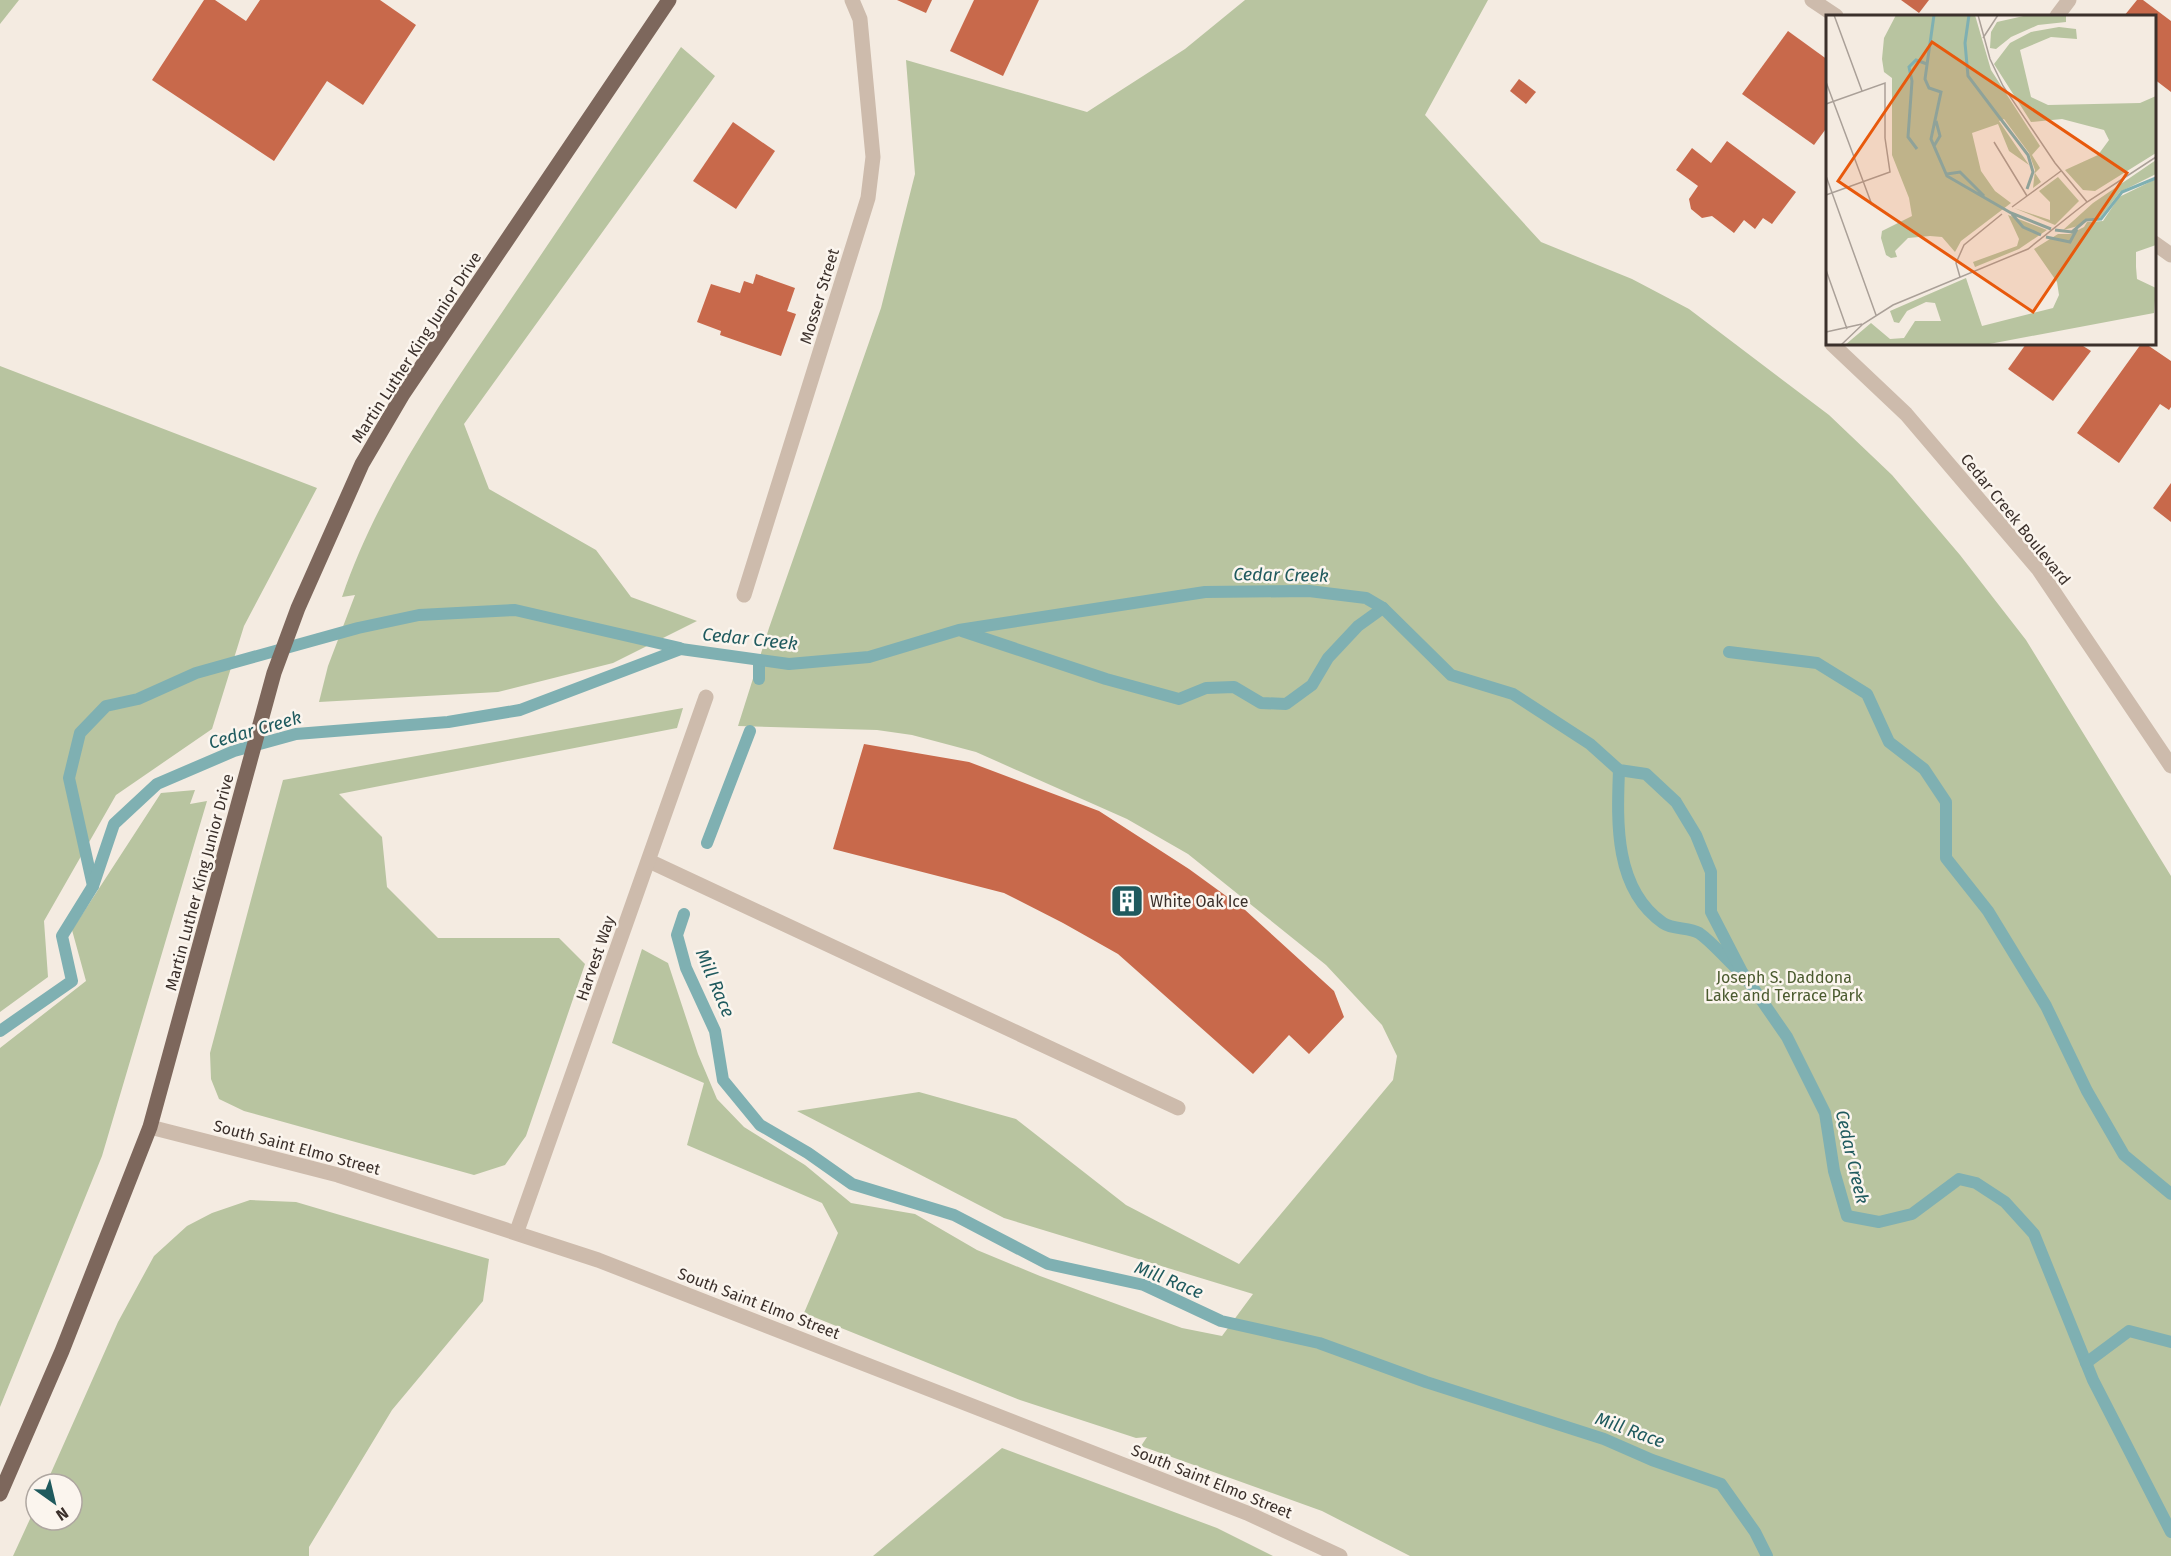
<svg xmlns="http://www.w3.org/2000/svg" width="2171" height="1556" font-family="'Fira Sans',sans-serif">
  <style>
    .green { fill: #b8c4a0 }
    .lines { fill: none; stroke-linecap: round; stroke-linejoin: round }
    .stream { stroke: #7fb0b2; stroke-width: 12 }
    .building { fill: #c8694b }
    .minor { stroke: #cdbbac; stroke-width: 15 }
    .major { stroke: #7d675c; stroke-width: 15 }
    .labels { text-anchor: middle; stroke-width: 5; stroke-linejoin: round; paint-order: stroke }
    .street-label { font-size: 16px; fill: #3b302b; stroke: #fbf5ee }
    .poi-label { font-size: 16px; fill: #3b302b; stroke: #fbf5ee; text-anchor: start }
    .park-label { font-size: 16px; fill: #4a5a2e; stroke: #fbf5ee }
    .water-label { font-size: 18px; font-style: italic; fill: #1f5a5e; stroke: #fbf5ee }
    .inset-river { fill: none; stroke: #7fb0b2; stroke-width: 3 }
    .inset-road { fill: none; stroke: #aaa098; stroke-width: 1.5 }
    .view { fill: #e8590c; fill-opacity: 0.15; stroke: #e8590c; stroke-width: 3 }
    .inset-edge { fill: none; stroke: #3b302b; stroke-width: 3 }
  </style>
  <rect width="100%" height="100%" fill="#f4ebe1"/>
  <!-- green -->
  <g class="green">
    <path d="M0,0h19l-19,24z"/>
    <path d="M1245,0h243l-63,115 116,127 91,37 57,30 140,106 63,60 68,80 66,85 145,236v680h-761l-88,-45 -181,-65 6,-9 -11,1 -116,-38 -216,-87 34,-80 -16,-30 -135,-58 17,-62 -92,-40 30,-94 26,14 30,91 19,45 27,28 61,38 46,38 64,11 62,36 63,26 142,52 40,8 31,-42 -249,-76 -207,-107 122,-19 97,27 110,86 113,59 154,-184 4,-24 -15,-31 -56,-60 -138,-111 -61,-35 -151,-67 -64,-17 -35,-5 -139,-4 31,-98 112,-320 34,-134 -9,-114 181,52 98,-63z"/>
    <path d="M681,47l34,29 -251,348 25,65 107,61 35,47 66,24 -84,42 -115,29 -179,10 9,-36 27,-71 -13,2c36,-105 101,-198 163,-289 59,-87 117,-174 176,-261z"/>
    <path d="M0,366l317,122 -73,138 -32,103 -96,66 -72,126 4,56 -48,35z"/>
    <path d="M683,708l-6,20 -338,66 43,43 5,50 51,51h121l26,26 -59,172 -21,29 -31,10 -230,-64 -25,-12 -8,-20 -1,-26 73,-273z"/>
    <path d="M195,790l-5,14 17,-3 -105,355 -102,251v-359l86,-67 -14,-51 89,-137z"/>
    <path d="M250,1200l46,2 193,57 -6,42 -91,109 -83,137v9h-296l23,-50v14h36v-36h-26l72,-162 36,-66 33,-30 25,-13z"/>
    <path d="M1002,1448l215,80 56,28h-400z"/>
  </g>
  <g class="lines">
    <!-- stream -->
    <g class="stream">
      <path d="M962,631l144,48 73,20 27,-11 28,-1 27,16 25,1 26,-19 16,-27 30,-32 25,-18"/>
      <path d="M1729,652l88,11 50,31 22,48 35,27 22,33v56l42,53 58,95 41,85 37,64 47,39"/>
      <path d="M759,679v-18"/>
      <path d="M1619,770c-2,52 -5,119 44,153 10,7 26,4 36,10 13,9 25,24 37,35"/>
      <path d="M707,843l43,-112"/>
      <path d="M93,886l-24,-108 11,-45 26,-27 32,-7 58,-26 162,-45 61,-13 96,-5 165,38"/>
      <path d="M684,914l-7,21 9,33 29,63 8,49 37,45 48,28 44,31 102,31 94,49 96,21 77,36 98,22 107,39 178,57 48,21 69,24 34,48 12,24"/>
      <path d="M0,1031l72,-50 -10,-45 31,-50 21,-62 43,-40 77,-33 62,-17 152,-12 72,-12 161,-61 108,15 80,-7 90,-27 246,-38 104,-1 57,7 17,10 68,67 62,19 77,50 29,26 27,4 30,28 20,33 15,37v40l31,60 45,65 38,76 9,58 13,45 32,6 33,-8 47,-35 17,4 29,19 29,32 59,146 78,152"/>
      <path d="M2086,1363l43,-32 42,11"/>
    </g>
  </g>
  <!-- building -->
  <g class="building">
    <path d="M204,0h11l31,21 14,-21h120l36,25 -53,80 -36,-24 -53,80 -122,-81z"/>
    <path d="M897,0h35l-6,13z"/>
    <path d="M974,0h65l-36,76 -53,-25z"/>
    <path d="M1901,0h28l-10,13z"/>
    <path d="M2137,0h6l28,21v71l-17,-13v-63h-30z"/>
    <path d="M1788,31l40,29v66l-14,19 -72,-51z"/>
    <path d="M1519,79l17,13 -10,12 -16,-13z"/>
    <path d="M733,122l42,29 -39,58 -43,-28z"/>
    <path d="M1727,141l69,51 -24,32 -9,-6 -8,11 -11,-9 -10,13 -22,-17 -10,2 -11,-9 -2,-10 9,-13 -22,-16 16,-22 19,15z"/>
    <path d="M756,274l39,14 -8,23 9,3 -15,42 -61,-21 1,-4 -24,-9 14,-38 29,9 4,-12 9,3z"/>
    <path d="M2026,344h54l11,7 -38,50 -45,-32z"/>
    <path d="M2141,344h5l25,17v46l-2,3 -9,-6 -41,59 -42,-30z"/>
    <path d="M2171,483v39l-18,-14z"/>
    <path d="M864,744l105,18 130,49 90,58 55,40 90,82 10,26 -35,37 -20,-19 -36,39 -135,-120 -55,-31 -59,-30 -171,-44z"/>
  </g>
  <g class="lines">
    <!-- minor -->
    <g class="minor">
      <path d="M1812,0l24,16"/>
      <path d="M2057,16l12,-16"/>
      <path d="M2154,243l17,12"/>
      <path d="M1832,344l74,70 133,156 132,196"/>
      <path d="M744,595l124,-397 5,-41 -13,-138 -8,-19"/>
      <path d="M649,861l529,247"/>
      <path d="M150,1127l188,48 260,85 649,253 93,43"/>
      <path d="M517,1231l189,-534"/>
    </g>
    <!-- major -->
    <path class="major" d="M0,1494l62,-143 88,-224 124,-454 24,-65 64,-144 41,-70 266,-394"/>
  </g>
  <!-- icons -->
  <defs>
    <g id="building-square" transform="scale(1.725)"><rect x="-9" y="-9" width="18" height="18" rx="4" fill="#1f5a5e" stroke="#fbf5ee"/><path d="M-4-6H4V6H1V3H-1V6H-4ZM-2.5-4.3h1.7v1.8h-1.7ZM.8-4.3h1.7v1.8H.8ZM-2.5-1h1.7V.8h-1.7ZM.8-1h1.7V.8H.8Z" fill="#fff"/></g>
  </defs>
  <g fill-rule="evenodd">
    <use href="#building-square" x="1127" y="901"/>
  </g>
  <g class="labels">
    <!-- street labels -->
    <g class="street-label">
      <text transform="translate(819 296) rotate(-73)" y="6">Mosser Street</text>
      <text transform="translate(416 347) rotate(-57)" y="6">Martin Luther King Junior Drive</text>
      <text transform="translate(2016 519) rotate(51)" y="6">Cedar Creek Boulevard</text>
      <text transform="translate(199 882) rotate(-75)" y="6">Martin Luther King Junior Drive</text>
      <text transform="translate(595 958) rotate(-71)" y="6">Harvest Way</text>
      <text transform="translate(297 1147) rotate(15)" y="6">South Saint Elmo Street</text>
      <text transform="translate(759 1303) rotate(21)" y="6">South Saint Elmo Street</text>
      <text transform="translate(1212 1481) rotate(22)" y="6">South Saint Elmo Street</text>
    </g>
    <!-- poi labels -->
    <g class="poi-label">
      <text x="1150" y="907">White Oak Ice</text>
    </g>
    <!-- park labels -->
    <g class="park-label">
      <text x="1784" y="983">Joseph S. Daddona<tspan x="1784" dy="18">Lake and Terrace Park</tspan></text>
    </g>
    <!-- water labels -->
    <g class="water-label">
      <text transform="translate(1281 575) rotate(1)" y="6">Cedar Creek</text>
      <text transform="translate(750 639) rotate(6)" y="6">Cedar Creek</text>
      <text transform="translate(255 730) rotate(-16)" y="6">Cedar Creek</text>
      <text transform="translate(715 983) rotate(67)" y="6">Mill Race</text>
      <text transform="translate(1852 1157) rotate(77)" y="6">Cedar Creek</text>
      <text transform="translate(1169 1280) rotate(22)" y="6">Mill Race</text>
      <text transform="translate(1630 1430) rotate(20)" y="6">Mill Race</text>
    </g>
  </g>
  <!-- overview -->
  <g transform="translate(1826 15)">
    <rect width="330" height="330" fill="#f4ebe1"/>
    <path d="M70,0h79l16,55 49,76 -8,9 8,13 -5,5 6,9 -8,6 2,-18 -6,-17 -25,-34 -5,2 30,44 -20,-14 -11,-27 -26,9 9,38 14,20 16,12 -50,38 -6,11 -13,-15 -12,-1 -22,2 -13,13 2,6 -6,1 -5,-3 -5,-17 1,-7 30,-15 -3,-18 -17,-43v-77l-8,-6 -2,-13 2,-21zM202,0h38v7l-28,3 -27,12 -15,12 -6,-1 1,-16 6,-10zM233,12l17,2 1,10 -26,-2 -31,13 11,47 17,8 92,-2 16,-7v57l-61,38 -12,-1 -18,-20 33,-15 11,-15 -5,-10 -42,-11 -31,3 -37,-58 16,-21 21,-11zM330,145v14l-36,18 -20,26 -15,1 -3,6 -19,5 30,-27zM232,162l21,24 -24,24 -41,-17 36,12v-18l-11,-11zM330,164v66l-20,7v15l1,12 19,9 -2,25 -170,32h-139l26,-22 19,16 14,-1 11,-17h26l-6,-18 -9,-1 -19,9 -8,12 -5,-1 -4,-11 76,-33 16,48 71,-18 6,-13 -2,-13 -23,-33 24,-15h12l14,-7 3,-5 16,-1 16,-24zM182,200l39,15 -28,19 -44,18 -2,-5 44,-16 2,-7z" fill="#b8c4a0"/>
    <path class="inset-river" d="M108,0l-9,64 4,9 12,4 -10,47 16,37 64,37 40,16M143,0l-4,28 3,33 60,79 5,17 -6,17M108,131l6,-10 -4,-15M91,134l-9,-12 4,-56 -3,-14 7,-7 11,4M121,159l13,-2 24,24M186,199l11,13 18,8M229,215l17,2 14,-12 15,-1 21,-27 34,-14M220,222l24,5 7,-13"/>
    <path class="inset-road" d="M8,0l28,76M152,0l12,44 13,27 52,77 32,39M157,23l15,-23M0,67l46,123M0,89l59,-21v55l5,34 -64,23M168,127l33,54M0,161l50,139M186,192l49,-36M0,255l21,59M134,262l-4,-14 8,-18 38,-31M0,317l36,-8M15,330l22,-21 30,-19 135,-56 59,-47 69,-45"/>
    <path class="view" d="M106,27l195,131 -94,139 -195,-131z"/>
    <rect width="330" height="330" class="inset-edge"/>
  </g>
  <!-- north arrow -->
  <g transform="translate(54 1502) rotate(146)"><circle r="28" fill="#fbf5ee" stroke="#aea6a0" stroke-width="1.5"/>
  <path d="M0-4.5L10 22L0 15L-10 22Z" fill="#1f5a5e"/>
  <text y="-9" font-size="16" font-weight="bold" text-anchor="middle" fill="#3b302b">N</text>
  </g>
</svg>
